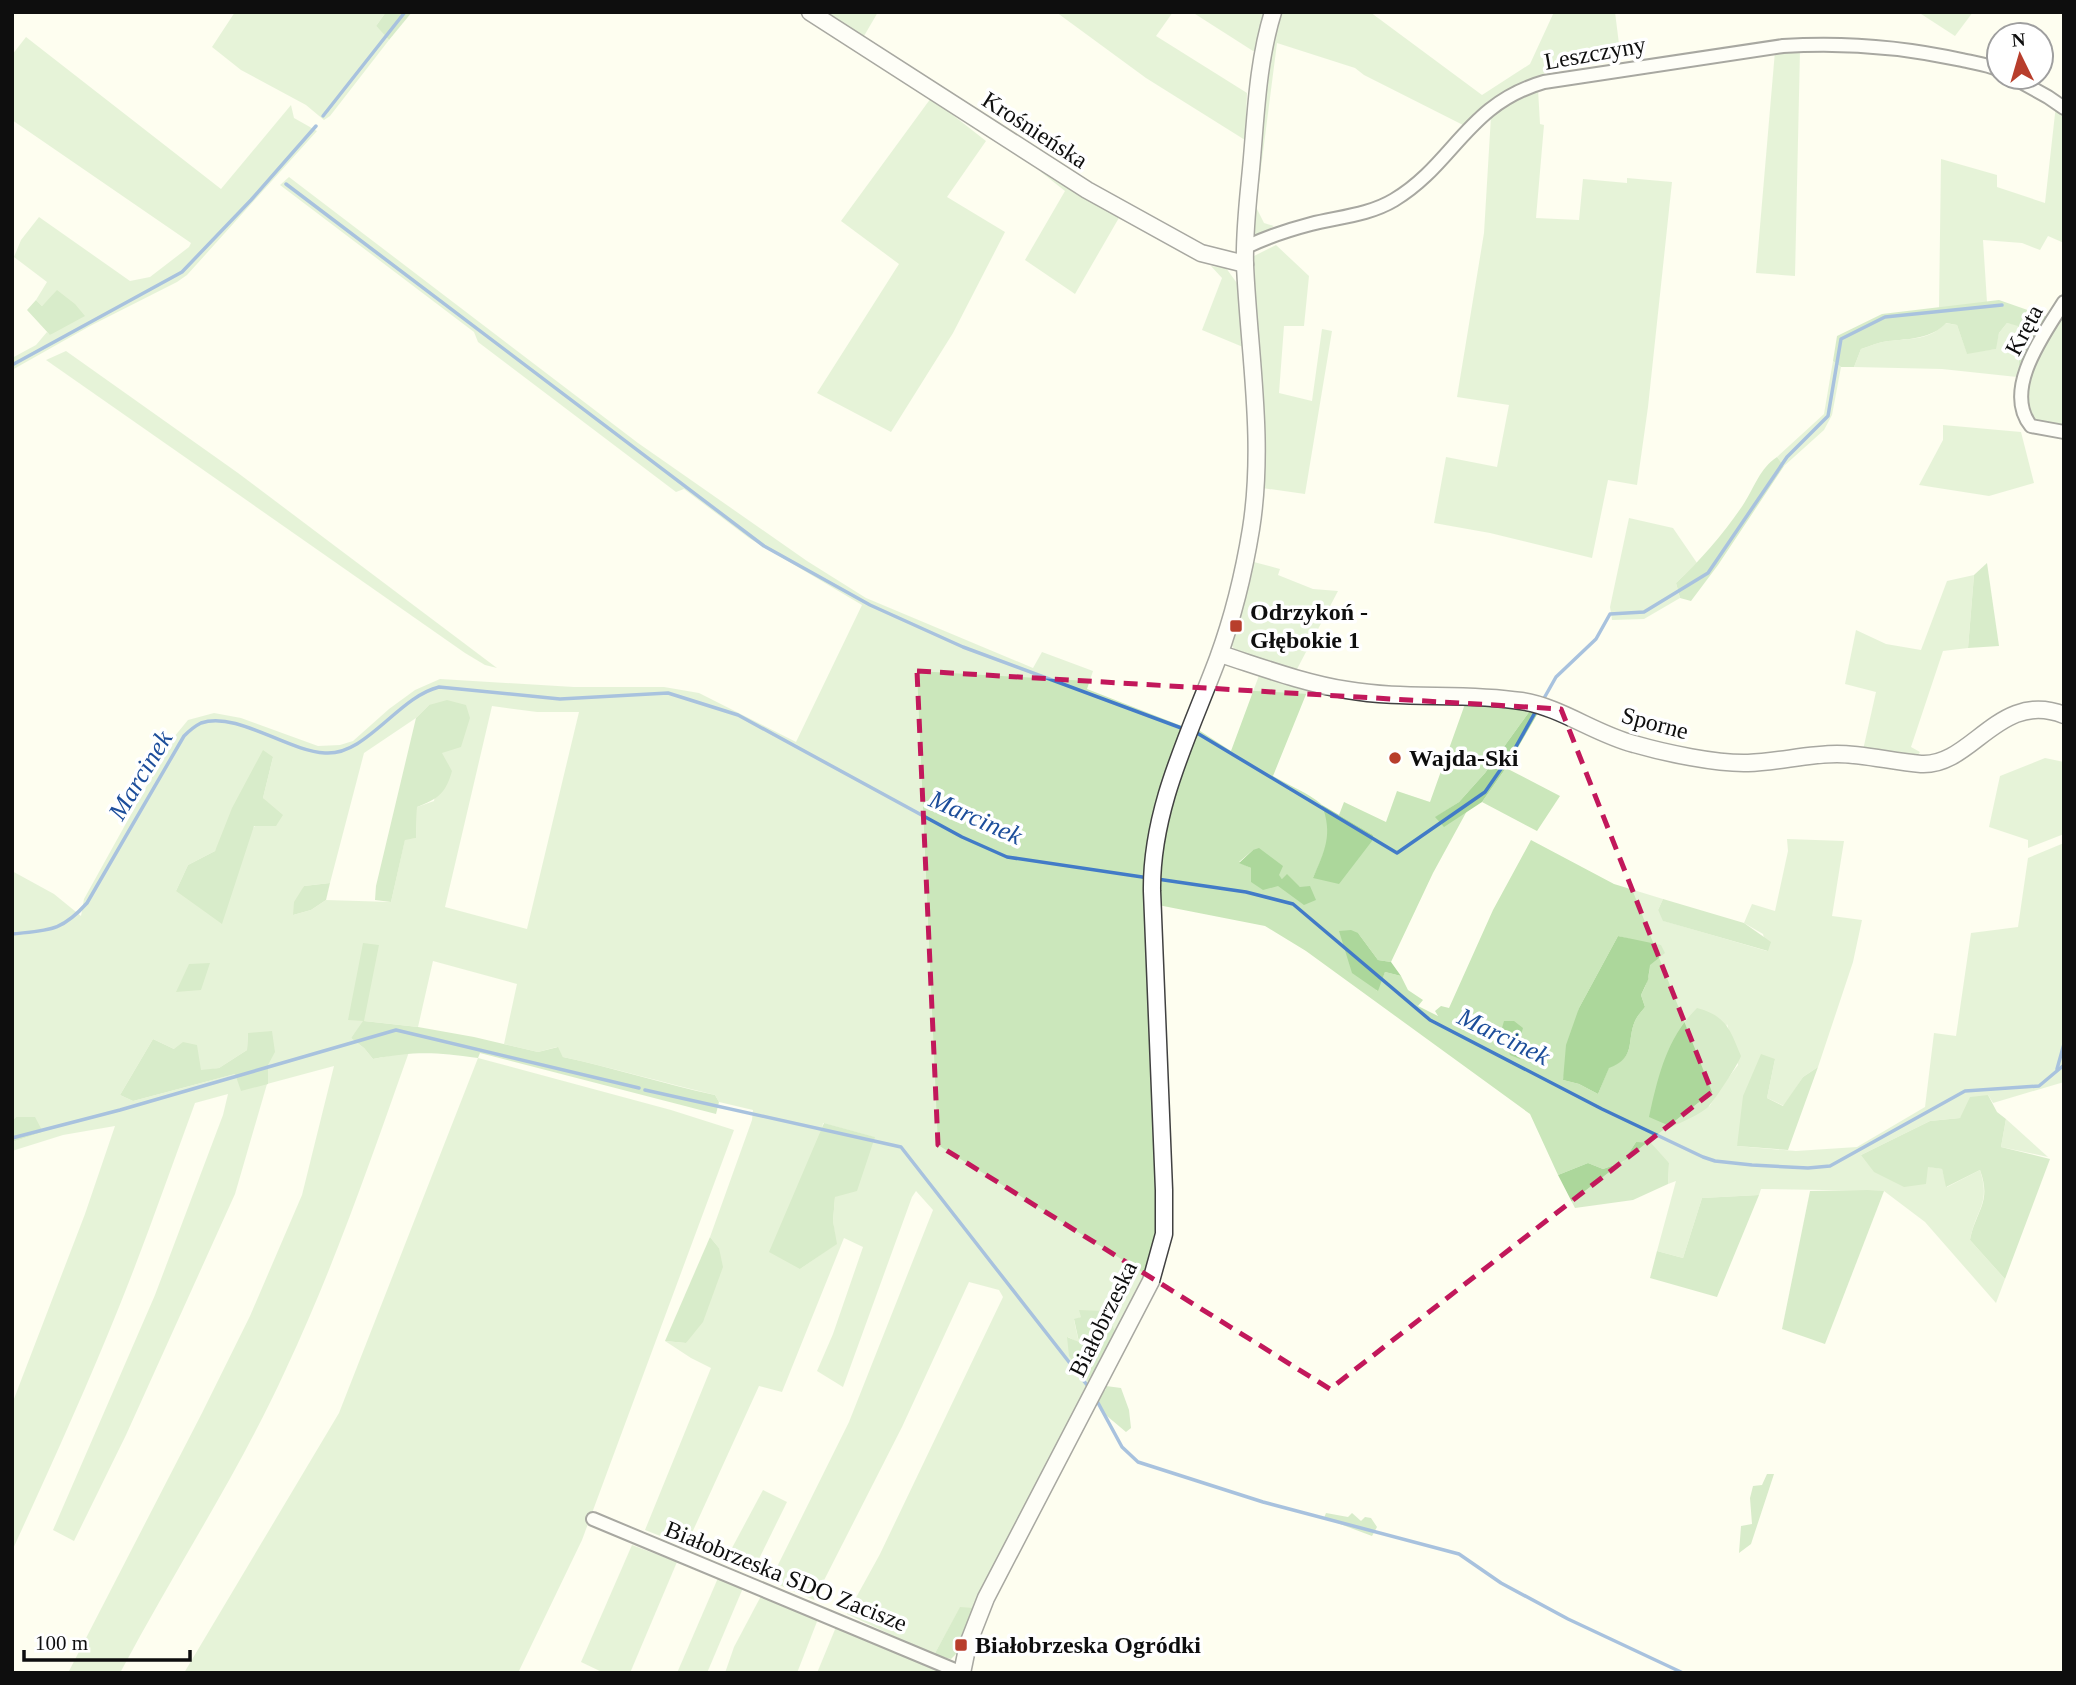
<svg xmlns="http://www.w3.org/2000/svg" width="2076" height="1685" font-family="'Times New Roman',serif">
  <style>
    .green { fill: #cbe7bb; fill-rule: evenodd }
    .forest { fill: #acd79b }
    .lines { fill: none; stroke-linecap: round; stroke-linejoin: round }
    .stream { stroke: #427bc7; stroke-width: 3.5 }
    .minor-casing { stroke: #414141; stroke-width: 16 }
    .tertiary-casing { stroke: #414141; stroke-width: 19 }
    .minor { stroke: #fff; stroke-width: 12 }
    .tertiary { stroke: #fff; stroke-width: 16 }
    .marked { fill: none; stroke: #c2185b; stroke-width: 5; stroke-dasharray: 14 9; stroke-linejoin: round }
    .poi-dot { fill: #b83e2c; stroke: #fff; stroke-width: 2.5 }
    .labels { text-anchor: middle; stroke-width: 7; stroke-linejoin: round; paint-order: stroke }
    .street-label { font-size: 24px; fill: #0e0e0e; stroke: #fff }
    .poi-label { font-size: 24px; font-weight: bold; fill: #0e0e0e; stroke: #fff; text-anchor: start }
    .water-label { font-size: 26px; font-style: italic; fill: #1d4e9b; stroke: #fff }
  </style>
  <rect width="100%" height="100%" fill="#fefef0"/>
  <!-- green -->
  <g class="green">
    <path d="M235,12h151l-10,14 13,14 -59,76 -6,4 -18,-15 -65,-35 -29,-23z"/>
    <path d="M826,12h52l-14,24z"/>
    <path d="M1056,12h117l-17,24 91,57 -2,47 -99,-62z"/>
    <path d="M1192,12h74l-8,40 -5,-1z"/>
    <path d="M1280,12h90l112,83 48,-31 24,-52h61l6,48 -74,12 -60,30 -24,23 -99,-50 -9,-7 -78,-25 -21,164 8,16 10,3 -21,12 10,-144z"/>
    <path d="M1918,12h55l-18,24z"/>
    <path d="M26,37l195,152 70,-84 3,13 23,13 -130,144 -10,7 -87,44 -78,44v-12l24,-13 11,-13 4,3 7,-44 -16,15 -6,-6 11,-18 -33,-25 7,-17 18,-23 91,64 20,-4 39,-30 2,-4 -179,-123v-65z"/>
    <path d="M1800,50l-5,226 -39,-3 19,-222z"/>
    <path d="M1534,89h4l2,35 4,1 -8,93 43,2 4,-41 44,4v-5l45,4 -24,225 -11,78 -29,-5 -16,78 -102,-25 -56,-10 12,-66 51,10 12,-62 -52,-8 27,-164 7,-117z"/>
    <path d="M931,98l55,43 -39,56 58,35 -52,101 -62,99 -74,-39 82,-129 -58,-43z"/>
    <path d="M2056,105l8,7v131l-16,-7 -8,14 -18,-7 -39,-3 4,62 -48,6 2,-149 56,16v12l48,16z"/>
    <path d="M1043,170l77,46 -45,78 -50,-34 40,-69 -24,-19z"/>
    <path d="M289,177l349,266 169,118 59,37 167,70 9,-16 51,19 -6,18 100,39 -33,84 5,388 -4,55 -39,79 -35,-17 -7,3 5,23 -11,-6 22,47 -116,224h-14l-26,47 -87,-41 33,-60 123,-257 -4,-7 -30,-8 -67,145 -88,173 -44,-19 79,-159 84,-212 -17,-19 -4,6 -69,190 -26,-16 16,-37 30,-87 -19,-9 -62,154 -23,-6 -73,160 -41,-16 66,-162 -20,-10 -26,-17 21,2 33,-95 -9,-11 42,-117 1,-10 -34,-8 -4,-7c-51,-12 -101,-27 -152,-38l-6,-10 -19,5 -34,-8 13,-60 -84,-23 -15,66 -54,-6 -13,17 13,10 9,11 36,-7c-38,107 -75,215 -123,317 -48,105 -112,202 -166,304h-52l134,-260 48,-97 52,-121 32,-129 -67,18 -32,110 -109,241 -52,106 -21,-11 102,-235 68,-180 5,-21 -33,9c-25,68 -49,137 -76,204 -33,82 -70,163 -107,244v-147l73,-190 30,-88 -52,9 -51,16v-9l31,-10 -27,-15 -4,4v-250l42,23 27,22 3,-17 90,-162 14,-17 26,-7 27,5 77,28 22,-1 13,-4 36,-32 26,-19 25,-11 134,8h90l35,6 97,49 66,-137 -113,-67 -65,-49 -8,3 -198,-150 -4,-10 -194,-147zM429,705l13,47 -8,49 -17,6 -1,31 -11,1 -14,63 -65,-2 -15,10 -18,5 11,-29 26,-3 34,-130 52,-35zM492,706l45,6h42l-52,217 -82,-22zM273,757l-10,41 13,28h-21l-79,65 12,-26 27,-14zM248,1033l20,32v19l-33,-10 -102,27 -13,-6 33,-56 21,10 27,22 18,-3 28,-18zM823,1123l51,14 -39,60 -2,24 3,23 -36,25z"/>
    <path d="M1276,245l33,31 -5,50h-20l-5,67 33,8 10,-72 10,2 -27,163 -43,-6 -8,-232z"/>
    <path d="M1211,266l15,2 13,18 4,61 -41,-17 20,-52z"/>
    <path d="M2064,312v114c-10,-1 -25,0 -32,-8 -25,-23 19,-84 32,-106z"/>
    <path d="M1945,323l12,2 10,28 28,-4 4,-16 8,-10 11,2 1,39 5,2 -7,11 -75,-8 -88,-2 7,-18c9,-3 18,-7 27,-8 20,-2 44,-1 57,-18z"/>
    <path d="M66,351l172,122 259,195 -12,-3 -20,-12 -419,-293z"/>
    <path d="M1833,361l8,6 -9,48 -8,15 -40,36 -7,-9 47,-43z"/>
    <path d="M1943,425l78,7 13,51 -45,13 -70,-11 24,-45z"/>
    <path d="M1629,518l44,10 24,35 -21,20 4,15 -36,21 -32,1 -2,-13z"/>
    <path d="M1250,561l30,8 -2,6 35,14 25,2 -42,80 -58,-16 -9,-14z"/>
    <path d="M1974,575l-6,73 -25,3 -32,96 9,5 -2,3 -55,-5 13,-58 -31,-8 11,-54 30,14 35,6 26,-69z"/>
    <path d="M1261,670l48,17 -36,89c13,8 37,18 48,28 19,19 1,54 -8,74l60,-43 -34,-20 5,-13 42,20 11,-31 33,11 35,-98 67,4 -47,65 -26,29 -23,15 8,9 24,-17 -35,64 -42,89 -13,-2 -20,-27 19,58 8,-19 16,4 7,14 15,10 -5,6 20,10 -3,-5 6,-5 8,2 44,-98 38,-70 83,44 49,15 -5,11 6,11 103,30 -4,-17 -19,-11 8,-19 23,7 13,-60 -1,-12 57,2 -12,75 30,4 -9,42 -35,105 -15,10 -19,29 -17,-8 8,-39 -38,87 59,5 61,-4 68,-40 9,-74 22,3 15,-103 47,-6 10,-69 36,-15v239l-71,21 -5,-8 -28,23 -30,3 -69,34 81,14 5,18 33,-17c11,34 -4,39 -10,70l35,39 -9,24 -71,-81 -41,-31 -123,-2 -2,6 -57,3 -19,60 -26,-7 19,-70 -8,3 1,-21 -33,-21 -13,20 -20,7 -15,-6 -30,12 -28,-61 -224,-163 -41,-25 -107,-21c2,-26 2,-51 8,-77 7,-34 20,-66 31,-99l34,22zM1253,850l30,30 17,7 -49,-5v-14l-12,-6zM1618,936l23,6c10,23 12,30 0,53l4,12c-3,4 -8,9 -10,14 -9,21 2,36 -26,46l-11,27 -19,-10 -16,-4 16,-72zM1727,1024l11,41 -16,21 -13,21z"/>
    <path d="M2045,758l19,4v72l-36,14v-8l-39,-13 11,-51z"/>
    <path d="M1506,768l54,28 -23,35 -55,-29z"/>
    <path d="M478,1058l193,52 63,20 -152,410 -64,133h-334l155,-260z"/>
    <path d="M2006,1119l42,38 -47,-10z"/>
    <path d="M763,1490l24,12 -35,71 -27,-12z"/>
    <path d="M632,1545l45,17 -47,111h-26l-23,-11z"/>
    <path d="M718,1578l25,10 -36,85h-30z"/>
    <path d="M761,1596l57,23 -21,54h-72l9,-26z"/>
    <path d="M836,1627l106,44v2h-125z"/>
  </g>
  <!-- forest -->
  <g class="forest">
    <path d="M386,12h26l-23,28 -13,-14z"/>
    <path d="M57,290l18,14 10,12 -35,19 -23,-25 9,-10 6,6z"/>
    <path d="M1999,300l51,18 -26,48 -5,-1 -1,-39 -11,-3 -8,10 -3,16 -29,5 -10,-29 -11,-2c-14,16 -38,16 -58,18 -9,1 -18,5 -27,8l-7,18h-13l-8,-6 4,-25 45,-22z"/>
    <path d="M1777,457l7,9 -66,99 -27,36 -11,-3 -4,-15c25,-23 48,-50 67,-78 11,-17 17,-37 34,-48z"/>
    <path d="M1987,563l12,83 -31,2 6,-73z"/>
    <path d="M447,700l19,5 4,13 -9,29 -19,6 10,18c-6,22 -14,28 -35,36l-1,31 -11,2 -14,62 -16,-2 1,-14 40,-168 13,-13z"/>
    <path d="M1532,708l7,3 -33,57 -24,34 -38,25 -9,-10 24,-15 26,-29z"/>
    <path d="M263,750l10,7 -10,41 20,17 -7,11h-22l-32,98 -46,-33 12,-26 27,-14 17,-43z"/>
    <path d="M1322,805l51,30 -1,6 -33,43 -26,-6c12,-28 20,-43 9,-73z"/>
    <path d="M1259,848l24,18 -4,9 3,4 5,-5 13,13 10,-1 6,14 -12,5 -26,-19 -15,4 -12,-8v-14l-12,-5 14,-13z"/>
    <path d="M330,883l-4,17 -15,10 -18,5 1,-13 10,-16z"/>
    <path d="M1663,899l81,24 27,19 -3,9 -105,-30 -5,-11z"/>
    <path d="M1351,930l7,3 20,27 13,2 10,14 -16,-4 -7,19 -26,-18 -13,-42z"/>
    <path d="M1618,936l43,9 4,8 -15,12 -2,15 -7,15 4,12c-3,4 -8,9 -10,14 -9,21 2,36 -26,47l-11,26 -19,-10 -16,-4 3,-35 13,-37z"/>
    <path d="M363,943l16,2 -15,76 54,6 56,10 64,15 20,-5 5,10c51,11 101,27 152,38l4,7 -3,12 -236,-61 -2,5c-43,-6 -63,-7 -105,1l-9,-11 -13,-10 12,-17 -15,-1z"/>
    <path d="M210,963l-9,27 -25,2 13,-28z"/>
    <path d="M1697,1008c30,8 33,22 44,48 -2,7 -28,47 -34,52 -10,8 -24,13 -35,19l-23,-10c9,-40 17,-78 48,-109z"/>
    <path d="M1504,1021h10l9,7 -2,7 6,14 -7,10 -10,-4 -8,-27z"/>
    <path d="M272,1031l3,21 -7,13v19l-27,7 -6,-17 -102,27 -13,-6 33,-56 21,10 9,-7 14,3 4,25 18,-2 28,-18 1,-17z"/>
    <path d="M1761,1054l14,5 -8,39 16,8 20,-29 15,-10 -30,83 -51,-4 6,-50z"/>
    <path d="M1988,1095l9,17 9,7 -5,28 49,12 -45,120 -35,-39c6,-30 22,-37 10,-70l-34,17 -4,-18 -14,-2 -2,17 -22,3 -30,-15 -13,-17 69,-34 30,-3 10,-21z"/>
    <path d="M16,1117h19l8,15 -31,10v-21z"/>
    <path d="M824,1123l51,14 -18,54 -22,6 -2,24 4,23 -37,25 -31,-17z"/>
    <path d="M1636,1142l15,1 18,20 -1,21 -35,16 -58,8 -17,-33 30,-12 15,6 20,-7z"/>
    <path d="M1868,1190l16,1 -59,153 -43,-15 28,-138z"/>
    <path d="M1759,1195l-42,102 -67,-19 7,-27 26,7 19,-60z"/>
    <path d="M710,1237l9,11 4,19 -20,55 -17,21 -21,-2z"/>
    <path d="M1079,1310l27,1 10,23 -26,50 -21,-28 -2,-19 12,5 -5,-23 7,-2z"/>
    <path d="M1106,1386l15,2 8,22 2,18 -5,4 -25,-21 -5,-12 10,-10z"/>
    <path d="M1767,1474h7l-23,70 -12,9 2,-27 11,-2 -2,-26 3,-12 9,-1z"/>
    <path d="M1326,1513l22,4 4,-4 9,8 4,-4 6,1 6,9 -5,9 -48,-18z"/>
    <path d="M960,1607l14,1 -18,46 -5,5 -17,-4z"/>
  </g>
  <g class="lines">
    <!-- stream -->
    <g class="stream">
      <path d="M323,116l82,-104"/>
      <path d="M286,184l478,362 106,59 93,42 221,82"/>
      <path d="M12,365l170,-93 69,-72 65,-74"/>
      <path d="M1543,700l13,-23 40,-38 14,-25 34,-2 64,-39 79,-116 41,-41 13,-77 44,-22 117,-12"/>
      <path d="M1197,733l200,120 88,-61 29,-42 23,-41"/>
      <path d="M1157,879l89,13 47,12 137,116 172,89 101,48 12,4 37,4 56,3 22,-2 135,-75 74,-5 25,-21"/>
      <path d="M12,934c37,-4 49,-2 75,-31l97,-167c5,-5 11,-10 17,-13 36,-12 86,28 124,30 41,3 73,-56 114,-66l121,12 108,-6 70,22 224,122 45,20 142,21"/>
      <path d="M2057,1069l7,-25"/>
      <path d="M645,1090l256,57 186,238"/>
      <path d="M12,1138l108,-28 276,-80 243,58"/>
      <path d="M1097,1401l25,46 16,15 125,40 196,52 42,29 67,36 115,54"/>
    </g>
    <!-- minor casing -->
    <g class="minor-casing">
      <g id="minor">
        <path d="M2012,77l36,20 16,11"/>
        <path d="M1246,247c21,-10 42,-17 65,-23 28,-7 58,-9 83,-24 60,-36 73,-96 150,-118l239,-36c60,-4 120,1 179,14 12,3 26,4 37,10"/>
        <path d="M2064,302c-20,32 -62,88 -33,124l33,6"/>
        <path d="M593,1519l369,154"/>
      </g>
    </g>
    <!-- tertiary casing -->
    <g class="tertiary-casing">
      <g id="tertiary">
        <path d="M810,12l277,178 114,63 44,11"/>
        <path d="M1220,654c41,13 83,29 127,36 57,10 116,2 174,11 40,6 74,33 113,43 31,9 83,20 114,19 30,-1 59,-9 89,-9 28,0 56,8 84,10 51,3 78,-75 143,-49"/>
        <path d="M962,1673l6,-29 18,-46 165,-317 13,-47v-44l-12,-299c-1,-83 38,-158 66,-233 15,-41 26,-86 33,-129 14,-88 -2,-176 -6,-264 -1,-32 3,-64 6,-96 5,-53 6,-105 22,-157"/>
      </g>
    </g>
    <!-- minor -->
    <use href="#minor" class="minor"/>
    <!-- tertiary -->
    <use href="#tertiary" class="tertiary"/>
  </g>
  <!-- marked area -->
  <path d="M0 0H2076V1685H0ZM917,671l644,38 151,383 -382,297 -392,-244z" fill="#fefef0" fill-opacity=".55" fill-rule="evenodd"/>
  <path class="marked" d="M917,671l644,38 151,383 -382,297 -392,-244z"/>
  <!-- markers -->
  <g class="poi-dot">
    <rect x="1229" y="619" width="14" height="14" rx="3.5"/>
    <circle cx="1395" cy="758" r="7"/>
    <rect x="954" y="1638" width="14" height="14" rx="3.5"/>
  </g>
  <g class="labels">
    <!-- street labels -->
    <g class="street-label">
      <text transform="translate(1595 53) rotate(-10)" y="8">Leszczyny</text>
      <text transform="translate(1035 130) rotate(33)" y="8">Krośnieńska</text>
      <text transform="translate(2024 330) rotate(-62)" y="8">Kręta</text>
      <text transform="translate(1655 723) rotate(15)" y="8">Sporne</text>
      <text transform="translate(1103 1319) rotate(-64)" y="8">Białobrzeska</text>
      <text transform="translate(786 1576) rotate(22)" y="8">Białobrzeska SDO Zacisze</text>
    </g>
    <!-- poi labels -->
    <g class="poi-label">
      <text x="1250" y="620">Odrzykoń -<tspan x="1250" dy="28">Głębokie 1</tspan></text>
      <text x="1409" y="766">Wajda-Ski</text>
      <text x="975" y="1653">Białobrzeska Ogródki</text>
    </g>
    <!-- water labels -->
    <g class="water-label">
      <text transform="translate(140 775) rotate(-59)" y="9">Marcinek</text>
      <text transform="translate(976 817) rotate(24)" y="9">Marcinek</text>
      <text transform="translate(1504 1036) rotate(26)" y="9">Marcinek</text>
    </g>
  </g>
  <!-- border -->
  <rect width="2076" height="1685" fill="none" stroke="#0e0e0e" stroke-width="28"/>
  <!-- north arrow -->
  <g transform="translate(2020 56) rotate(355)"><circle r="33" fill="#ffffff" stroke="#9f9f9f" stroke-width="2"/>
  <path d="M0-5L12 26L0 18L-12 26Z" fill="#b83e2c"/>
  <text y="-10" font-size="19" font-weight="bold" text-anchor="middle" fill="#0e0e0e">N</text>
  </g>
  <!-- scale -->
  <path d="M24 1650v10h166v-10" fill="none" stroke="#0e0e0e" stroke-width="3.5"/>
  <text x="35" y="1650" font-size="21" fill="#0e0e0e" stroke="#ffffff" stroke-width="5" paint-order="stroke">100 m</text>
</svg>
